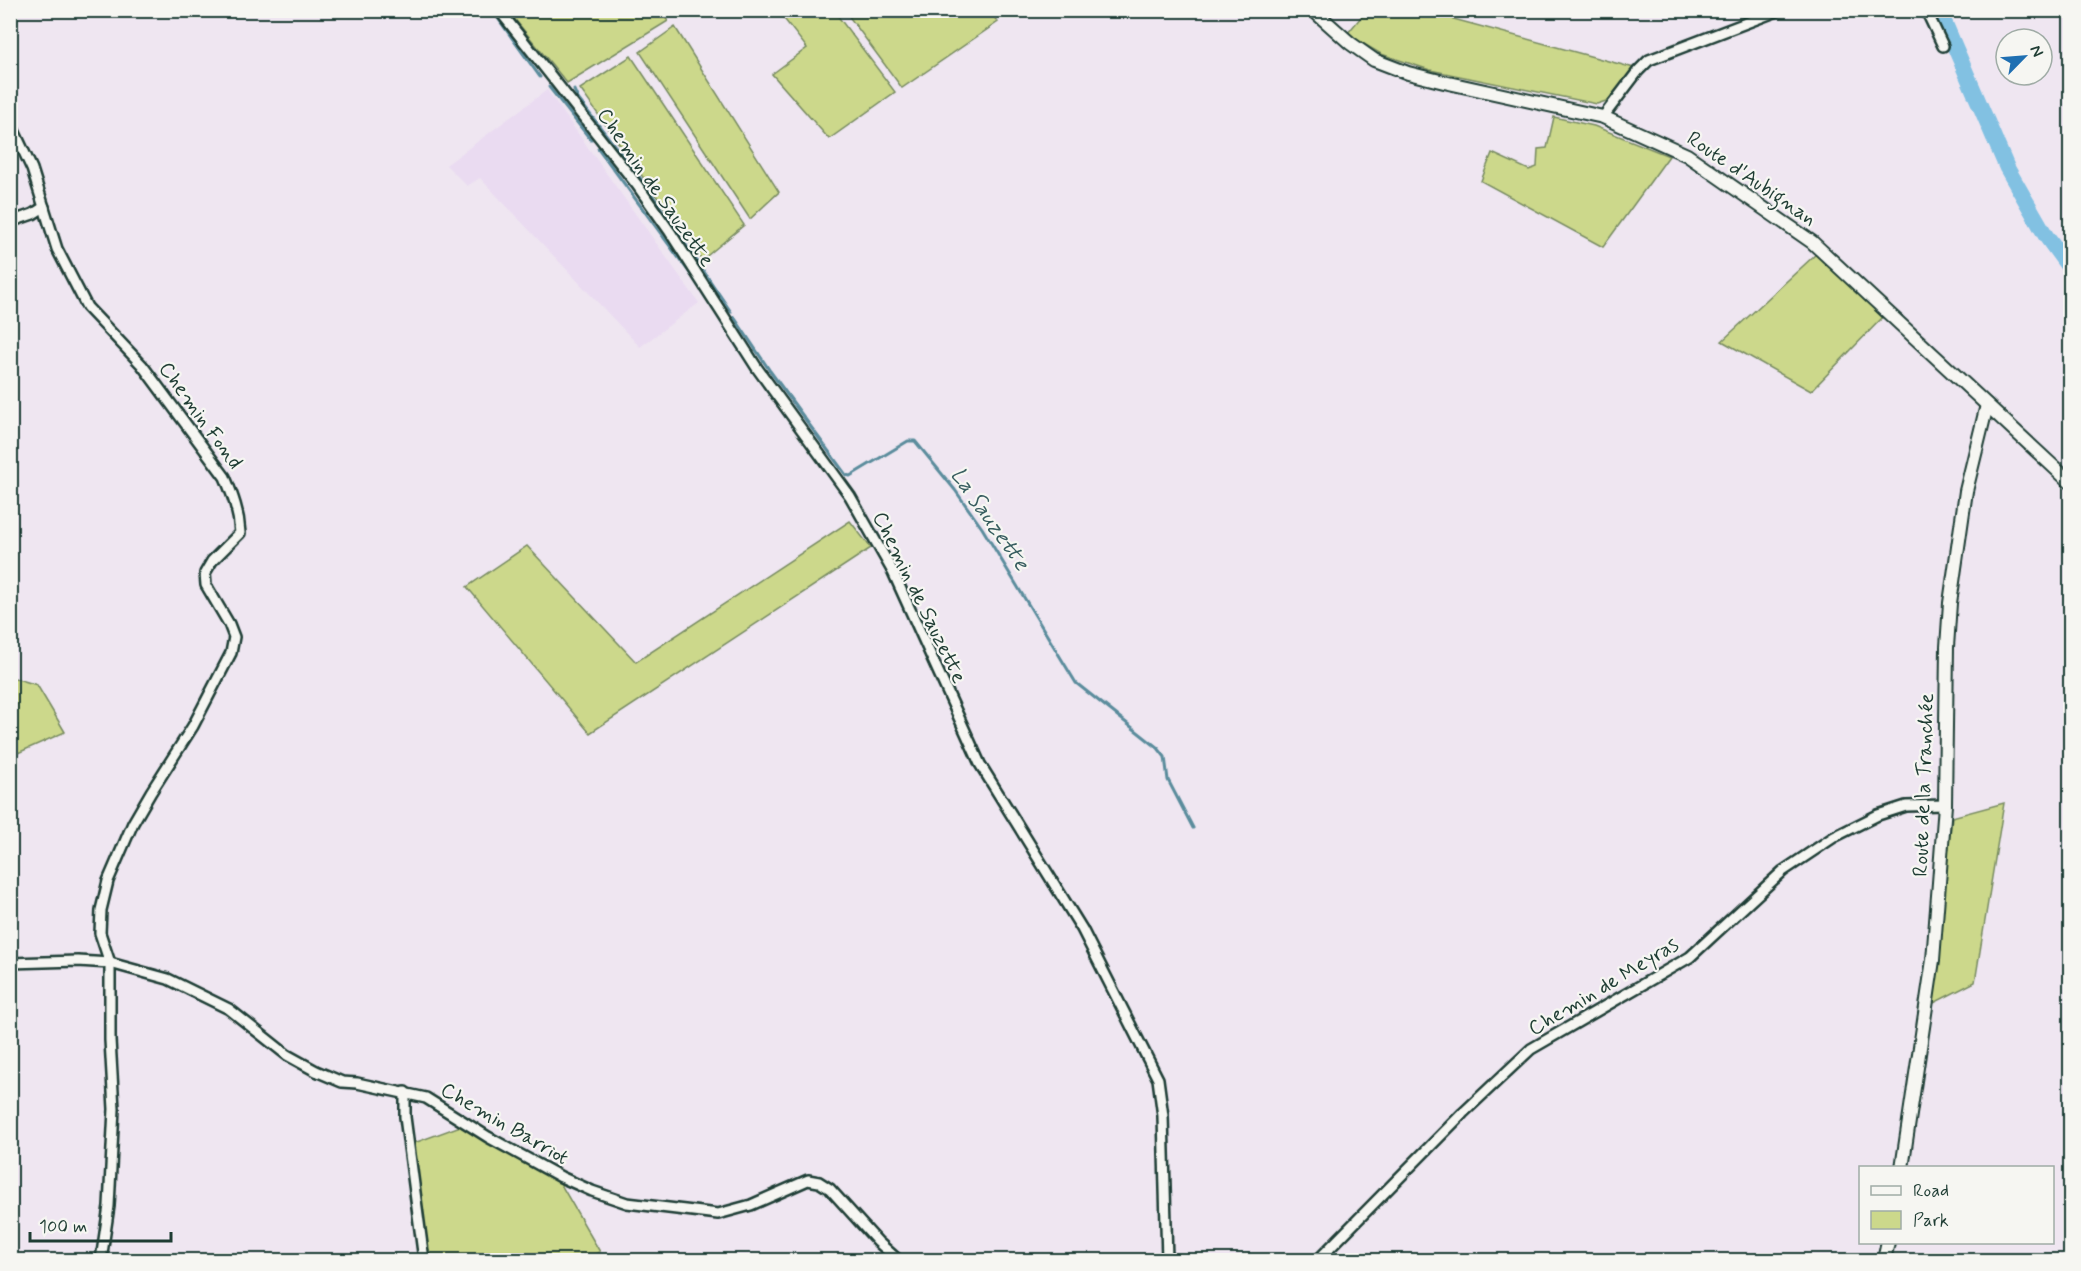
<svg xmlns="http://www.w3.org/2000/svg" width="2081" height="1271" font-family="Mynerve,sans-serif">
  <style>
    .built { fill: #eadbf1 }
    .green { fill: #ccd88b; stroke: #768a60; stroke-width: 1.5 }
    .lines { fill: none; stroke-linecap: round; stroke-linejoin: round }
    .stream { stroke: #5a8c9c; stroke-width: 3 }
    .river { stroke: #82c1e2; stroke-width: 16 }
    .minor-casing { stroke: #1f3d34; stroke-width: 14 }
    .tertiary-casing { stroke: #1f3d34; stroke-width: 16 }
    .minor { stroke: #f6f6f2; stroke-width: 9 }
    .tertiary { stroke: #f6f6f2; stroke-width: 12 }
    .labels { text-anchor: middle; stroke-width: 4.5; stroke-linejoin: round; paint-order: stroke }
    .street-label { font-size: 21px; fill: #1f3d34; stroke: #f6f6f2 }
    .water-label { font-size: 22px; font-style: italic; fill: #385e60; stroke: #f6f6f2 }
  </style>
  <rect width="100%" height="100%" fill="#efe6f1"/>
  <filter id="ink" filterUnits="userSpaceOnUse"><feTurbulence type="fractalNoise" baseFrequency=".0167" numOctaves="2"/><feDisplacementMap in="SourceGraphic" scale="12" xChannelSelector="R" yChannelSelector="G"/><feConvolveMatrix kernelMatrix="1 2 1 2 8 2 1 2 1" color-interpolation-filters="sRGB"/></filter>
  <g filter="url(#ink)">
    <!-- built -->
    <path class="built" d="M547,90l152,213 -59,44 -160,-169 -13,8 -21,-21z"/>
    <!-- green -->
    <g class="green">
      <path d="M508,11h152l8,10 -101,62z"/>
      <path d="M778,11h56l61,81 -66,47 -57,-65 35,-26z"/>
      <path d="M845,11h144l9,11 -96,66z"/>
      <path d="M1366,11h58l210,57 -25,32 -12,4 -167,-34 -49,-16 -34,-20z"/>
      <path d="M675,27l104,165 -29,27 -110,-167z"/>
      <path d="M631,56l113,169 -42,35 -122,-171z"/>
      <path d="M1554,117l40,9 75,30 -66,91 -122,-66 11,-28 37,17 8,-3 1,-18 9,-1z"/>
      <path d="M1816,254l68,62 -73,75 -89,-50z"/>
      <path d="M850,521l21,27 -281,185 -123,-146 60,-41 109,116z"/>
      <path d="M11,677l26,8 28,47 -54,24z"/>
      <path d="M2004,803l-29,179 -43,22 20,-187z"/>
      <path d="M463,1125l96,56 41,71 -20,8h-152l-14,-117z"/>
    </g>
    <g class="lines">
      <!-- stream -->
      <g class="stream">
        <path d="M492,10l48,67"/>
        <path d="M549,87l42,53"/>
        <path d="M574,90l4,9 69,88 84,125"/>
        <path d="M598,148l94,128"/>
        <path d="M734,317l36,54 76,104 4,1 58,-35h7l40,49 27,38 94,155 82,65 7,9 3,23 25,48"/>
      </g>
      <!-- river -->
      <path class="river" d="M1939,10l68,158 39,68 24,33"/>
      <!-- minor casing -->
      <g class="minor-casing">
        <g id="minor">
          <path d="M499,10l138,175 33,47 87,136 93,128 43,76 87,192 102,165 76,150 5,37 4,144"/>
          <path d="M1926,10l17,36"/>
          <path d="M1603,117l35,-46 11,-11 131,-50"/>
          <path d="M10,122l22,47 25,80 30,58 55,58 83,112c8,19 14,35 15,56l-28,28 -7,12 1,12 23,39 5,13 -3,16 -38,73 -42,66 -18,31 -25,58 -7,29 -1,23 10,30v77l4,69 -5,97 -8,54"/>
          <path d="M10,222l23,-8 11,-7"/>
          <path d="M10,963l68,-2 32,2 58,16 61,30 58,46 29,16 26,11 15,1 69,15 62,39 73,40 31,14 35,12 91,11 33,-9 57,-25 11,2 11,7 48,53 20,18"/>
          <path d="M405,1092v25l19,143"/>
          <path d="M1318,1260l145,-147 68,-64 159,-92 93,-86 51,-34 44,-22 28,-9 39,-1"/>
        </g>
      </g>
      <!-- tertiary casing -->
      <g class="tertiary-casing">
        <g id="tertiary">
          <path d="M1313,10l37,33 24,17 34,13 36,9 159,35 84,38 125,87 258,240"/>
          <path d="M1902,1168l31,-208 12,-155 2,-158 3,-44 16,-112 21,-86"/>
          <path d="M1884,1260l4,-18"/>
        </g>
      </g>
      <!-- minor -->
      <use href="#minor" class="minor"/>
      <!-- tertiary -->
      <use href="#tertiary" class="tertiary"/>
    </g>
  </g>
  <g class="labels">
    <!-- street labels -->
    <g class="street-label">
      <text transform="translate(1752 178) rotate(34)" y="7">Route d'Aubignan</text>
      <text transform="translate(656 187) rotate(55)" y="7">Chemin de Sauzette</text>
      <text transform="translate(201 415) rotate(54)" y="7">Chemin Fond</text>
      <text transform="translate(920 597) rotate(64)" y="7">Chemin de Sauzette</text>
      <text transform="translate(1923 785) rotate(-88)" y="7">Route de la Tranchée</text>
      <text transform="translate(1603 986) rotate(-31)" y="7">Chemin de Meyras</text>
      <text transform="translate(505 1123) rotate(30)" y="7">Chemin Barriot</text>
    </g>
    <!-- water labels -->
    <g class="water-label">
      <text transform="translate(991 518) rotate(55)" y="8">La Sauzette</text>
    </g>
  </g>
  <!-- margin -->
  <rect width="2081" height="1271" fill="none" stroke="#f6f6f2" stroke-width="36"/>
  <rect x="18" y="18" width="2045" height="1235" fill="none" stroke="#1f3d34" stroke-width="2" filter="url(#ink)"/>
  <!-- legend -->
  <rect x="1859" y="1166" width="195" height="78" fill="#f6f6f2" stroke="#a0aca6" stroke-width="1.5"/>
  <rect x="1871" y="1186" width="30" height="9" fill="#f6f6f2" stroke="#a0aca6" stroke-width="1.5"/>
  <text x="1913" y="1196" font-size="18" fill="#1f3d34">Road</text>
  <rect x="1871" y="1211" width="30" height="18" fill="#ccd88b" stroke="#a0aca6" stroke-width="1.5"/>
  <text x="1913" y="1226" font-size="18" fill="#1f3d34">Park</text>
  <!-- north arrow -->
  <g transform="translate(2024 57) rotate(65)"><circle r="28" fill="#f6f6f2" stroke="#a0aca6" stroke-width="1.5"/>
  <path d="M0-4.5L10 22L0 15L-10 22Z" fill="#1f6fb2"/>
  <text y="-9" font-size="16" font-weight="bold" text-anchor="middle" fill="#1f3d34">N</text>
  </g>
  <!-- scale -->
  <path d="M30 1232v9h141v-9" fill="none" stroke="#1f3d34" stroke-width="3"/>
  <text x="39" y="1232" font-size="18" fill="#1f3d34" stroke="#f6f6f2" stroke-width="4.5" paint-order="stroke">100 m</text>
</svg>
